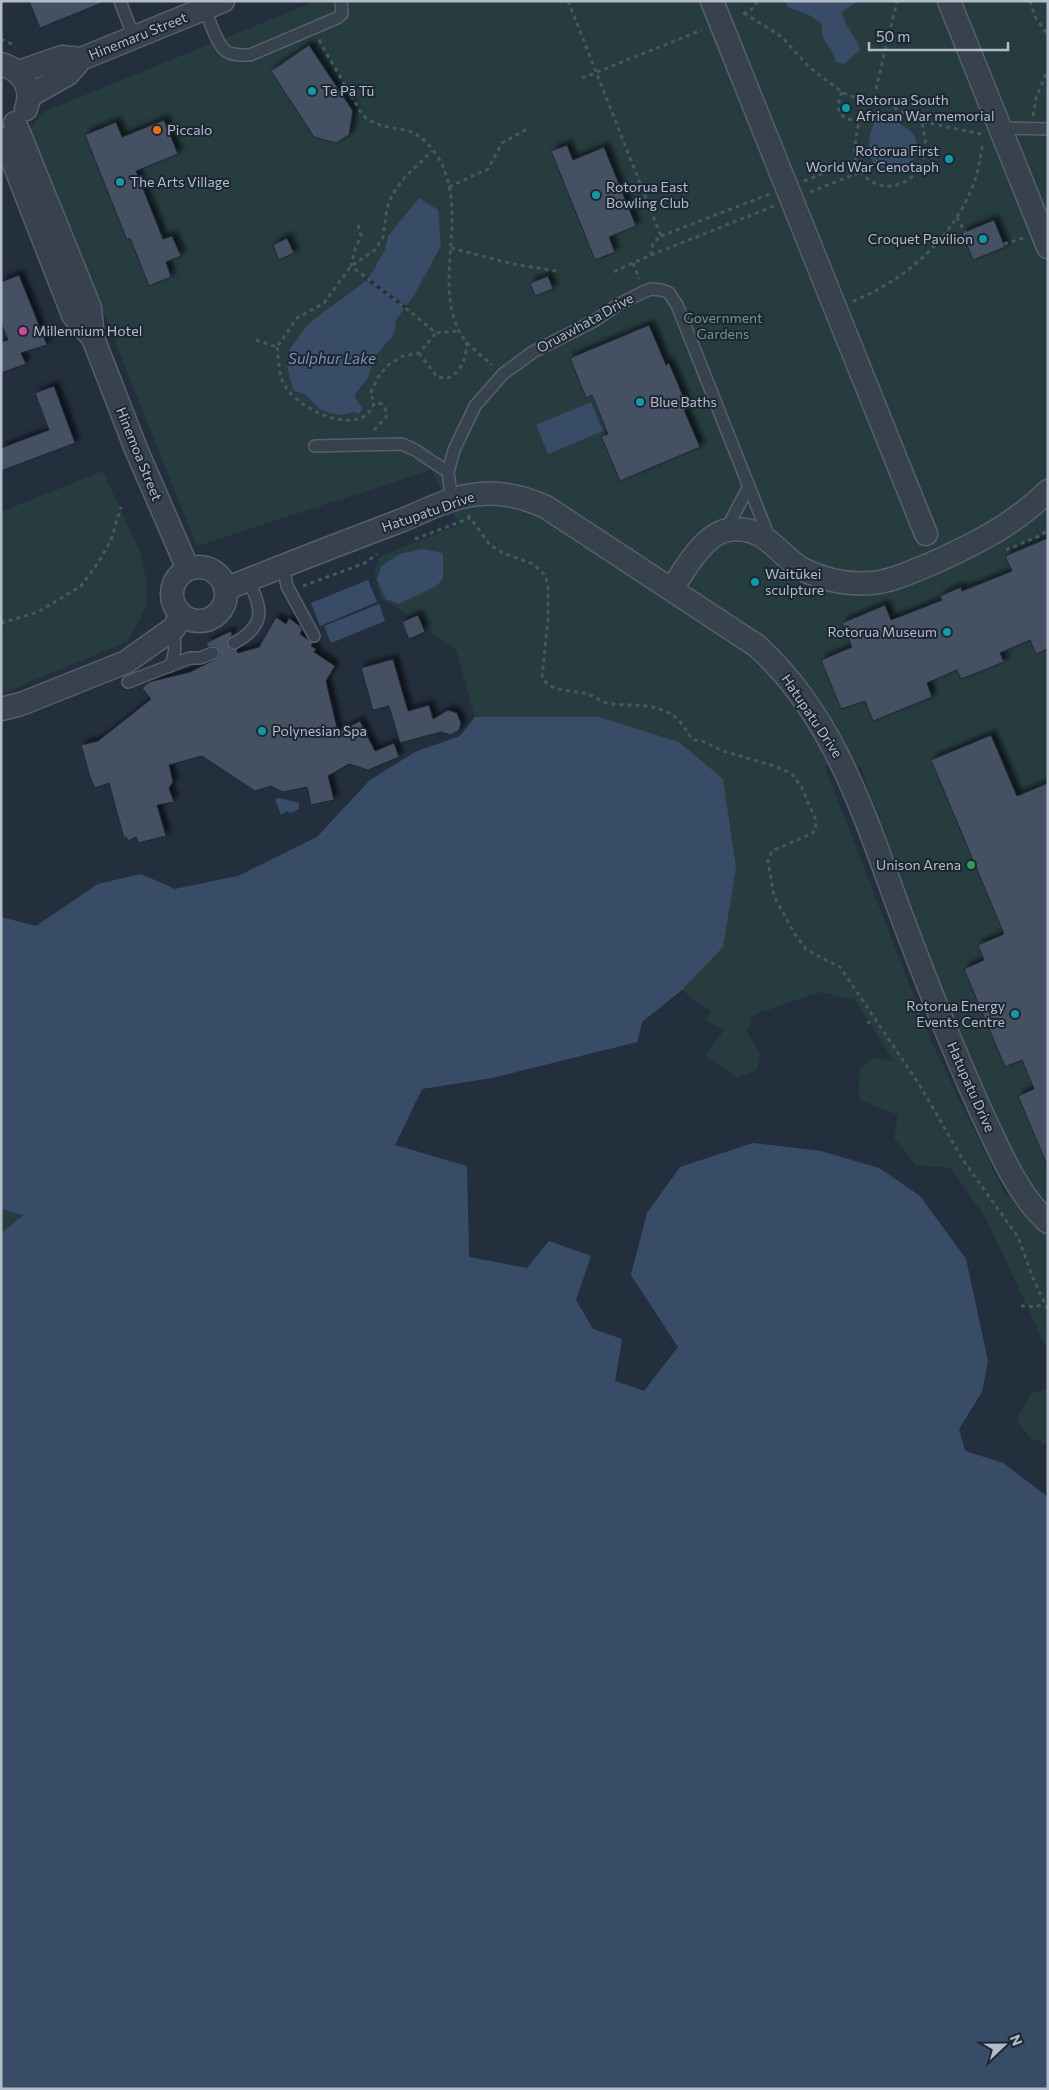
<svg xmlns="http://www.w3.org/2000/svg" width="1049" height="2090" font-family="Commissioner,sans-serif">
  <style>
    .green { fill: #263c3f }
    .water { fill: #394c67 }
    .pier { fill: #242f3e }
    .building { fill: #455162; stroke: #1f2835; filter: url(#shadow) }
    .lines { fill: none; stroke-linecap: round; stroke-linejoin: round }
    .lane-casing { stroke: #565f6c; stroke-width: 14 }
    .street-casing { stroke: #565f6c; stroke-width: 25 }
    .path { stroke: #44595c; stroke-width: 3; stroke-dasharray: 4 4; stroke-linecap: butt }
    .lane { stroke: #38414e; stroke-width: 11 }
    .street { stroke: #38414e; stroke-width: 22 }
    .culture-dot { fill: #0f9aa8; stroke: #1d2633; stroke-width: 2 }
    .food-dot { fill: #e8710a; stroke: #1d2633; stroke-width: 2 }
    .hotel-dot { fill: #d1479c; stroke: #1d2633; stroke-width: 2 }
    .leisure-dot { fill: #2e9e5b; stroke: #1d2633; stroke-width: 2 }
    .labels { text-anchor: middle; stroke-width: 4; stroke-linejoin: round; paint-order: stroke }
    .street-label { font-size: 14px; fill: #b4bcc9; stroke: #1d2633 }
    .poi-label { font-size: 14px; fill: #b4bcc9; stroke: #1d2633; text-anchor: start }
    .park-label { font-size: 14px; fill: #6b9a76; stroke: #1d2633 }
    .water-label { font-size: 15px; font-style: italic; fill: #7c92b1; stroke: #1d2633 }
  </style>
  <defs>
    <filter id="shadow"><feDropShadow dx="4.5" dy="-4.5" stdDeviation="2.5" flood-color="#0009"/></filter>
  </defs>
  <rect width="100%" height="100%" fill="#242f3e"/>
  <!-- green -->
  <g class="green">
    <path d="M316,1h732v1206l-14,-13 -37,-77 -69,-153 -67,-197 -37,-2 109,280 71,147 44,35v125l-61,-132 -36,-52 -35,-3 -22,-27 4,-23 -39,-15 1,-31 15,-12 19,5 -39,-62 -34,-8 -68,23 -6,17 13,22 -3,16 -20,8 -32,-22 19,-26 -18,-9 4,-10 -28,-21 -40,32 -5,20 -145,36 -70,10 -27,57 72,21 2,91 58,11 22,-27 42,15 -15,44 17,29 29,10 -7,42 29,10 34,-44 -47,-72 16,-62 33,-46 73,-24 68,8 58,17 41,28 46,63 22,102 -6,31 -23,37 6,22 38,12 45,34v592h-1047v-1172l35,9 62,-42 43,-10 34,15 63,-13 79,-39 53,-57 45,-28 45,-16 15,-19 -19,-67 -61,-44 -13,-6 -8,-26 5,-17 80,-32 -28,-55 -234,76 -167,-416 13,-18z"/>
    <path d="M103,471l37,81 6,26 1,27 -19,36 -127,53v-182z"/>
    <path d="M1048,1388v57l-18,-7 -13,-19 14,-25z"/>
  </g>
  <!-- water -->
  <g class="water">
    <path d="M785,1h74l-17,11c3,17 14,22 18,38l-16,14 -8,-2c-3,-15 -17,-21 -14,-38l-13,-9 -21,-8z"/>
    <path d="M878,111c14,13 44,15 38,40 -2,9 -5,15 -11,21l-23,1c-21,-19 -12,-39 -4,-62z"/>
    <path d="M419,198l19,12 3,36 -27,49 -18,25 -1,9 -3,8 -17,19 -7,22 -13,16v4l8,11 -5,5 -4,-2 -13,3 -12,-2 -9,-4 -14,-14 -13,-5 -6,-25 3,-16 18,-25 54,-40 8,-8 15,-26 3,-14z"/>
    <path d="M591,402l12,29 -55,23 -12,-29z"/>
    <path d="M422,549l21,4v26l-7,7 -37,18 -13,-5 -9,-19 4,-14 19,-12z"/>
    <path d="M368,580l9,22 -57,24 -9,-23z"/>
    <path d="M379,604l6,17 -54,22 -7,-17z"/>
    <path d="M475,717h124l80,25 44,37 13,89 -13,79 -41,43 -40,32 -5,20 -145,36 -70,11 -27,56 72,21 2,91 58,11 22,-27 42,15 -15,44 17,29 29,10 -7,42 29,10 34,-44 -47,-72 16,-62 33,-46 73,-24 68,8 58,17 41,28 46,63 22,102 -6,31 -23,37 6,22 38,12 45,34v592h-1047v-856l23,-18 -23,-6v-292l35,9 62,-42 43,-10 34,15 63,-13 79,-39 53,-57 45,-28 45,-16z"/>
    <path d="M280,798l19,5v6l-9,4 -3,-2 -6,4 -6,-16z"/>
  </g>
  <!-- pier -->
  <path class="pier" d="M366,276l42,31 -2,3 -42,-31z"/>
  <!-- building -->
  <g class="building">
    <path d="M29,1h75v1l-64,26z"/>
    <path d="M309,45l44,66 -4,24 -13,8 -22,-6 -43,-66z"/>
    <path d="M164,120l14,34 -42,17 27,68 9,-3 9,20 -15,6 5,15 -22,9 -19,-48 -3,2 -42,-105 31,-13 6,15z"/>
    <path d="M567,145l6,15 31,-13 32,79 -27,11 6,15 -20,8 -44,-109z"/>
    <path d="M994,220l11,27 -32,13 -11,-27z"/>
    <path d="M287,238l7,15 -15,7 -6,-15z"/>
    <path d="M19,275l28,70 -26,8 5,11 -25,9v-31l7,-2 -7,-17v-41z"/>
    <path d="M548,276l5,13 -18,7 -5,-13z"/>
    <path d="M649,325l17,40 3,-2 9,21 10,25 -4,1 16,37 -80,34 -19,-45 7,-2 -16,-39 -6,3 -16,-40z"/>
    <path d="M54,386l21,57 -74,28v-23l48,-18 -14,-37z"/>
    <path d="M1048,538v111l-12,5 -6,-14 -30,13 4,9 -43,17 -4,-9 -30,13 5,14 -59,24 -8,-20 -24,8 -20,-49 31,-13 -10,-24 43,-18 6,15 51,-20 -2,-4 21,-9 1,4 50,-20 -7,-15z"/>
    <path d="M418,615l7,17 -16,7 -7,-17z"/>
    <path d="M276,617l10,7 3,-6 11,8 2,4 -2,4 13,9 -2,3 5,3 -2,3 21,14 -9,15 12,51 22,-11 15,30 19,-8 5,14 -31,13 -19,-6 -21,12 6,24 -23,5 -4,-18 -24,5 -12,-6 -16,5 -53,-35 -33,9 4,17 -4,6 5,14 -17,3 9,31 -28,7 -2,-6 -8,4 -2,-4 -2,1 -15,-55 -14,5 -5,-11 -9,-32 17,-4 53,-42 -9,-11 7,-6 41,-10 28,-14 2,-4 -2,-6 -4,-2 -6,1 -2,-4 25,-12 1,4 -5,8 3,6 7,1 1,3 21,-6z"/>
    <path d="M393,659l15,52 21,-6 4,14 15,-9 9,3 4,10 -2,7 -8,5 -10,-3 -41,11 -11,-37 -16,4 -12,-42z"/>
    <path d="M991,735l26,61 31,-13v384l-30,-71 16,-7 -12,-29 -17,7 -41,-98 20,-9 -6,-15 26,-11 -73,-174z"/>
  </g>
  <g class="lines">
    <!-- lane casing -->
    <g class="lane-casing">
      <g id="lane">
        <path d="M120,1l14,37"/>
        <path d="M205,9c4,10 12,36 21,42 7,5 16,4 24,4l87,-37 5,-4 -1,-13"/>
        <path d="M1000,128l48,1"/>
        <path d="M315,446l87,-2 13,6 33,22"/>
        <path d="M452,501l-4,-29 6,-22 21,-44 28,-32 30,-22 61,-31 27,-18 22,-11 8,-3 11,1 7,3 8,12 92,232"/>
        <path d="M726,530l23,-44"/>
        <path d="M283,565l4,21 27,50"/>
        <path d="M234,643c32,-17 29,-35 14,-63"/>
        <path d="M170,666c7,-11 4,-25 4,-38"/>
        <path d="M128,682l62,-24h10l13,-5"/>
      </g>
    </g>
    <!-- street casing -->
    <g class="street-casing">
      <g id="street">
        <path d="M712,1l214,533"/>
        <path d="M949,1l99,246"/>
        <path d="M1,64c21,6 33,24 25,45"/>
        <path d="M19,72l43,-15 19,2"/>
        <path d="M29,96l39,-22 13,-15 142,-58"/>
        <path d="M15,123l75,185 3,30 43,111 52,120"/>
        <path d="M1,139l13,25 59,151 20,23"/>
        <circle cx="199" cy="594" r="27"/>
        <path d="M226,589c58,-24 116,-46 174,-68 25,-10 52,-25 80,-27 22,-2 46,4 66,13l211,139c77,70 107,168 142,263 25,67 51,134 81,200 17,36 37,86 68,113"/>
        <path d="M672,589c12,-19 32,-55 56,-59 37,-6 49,24 74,39 22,11 46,16 70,14 21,-2 41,-12 61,-20 42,-19 82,-39 115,-72"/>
        <path d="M1,709l20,-5 105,-42 48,-34 7,-13"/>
      </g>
    </g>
    <!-- path -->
    <g class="path">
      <path d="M568,1l93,235 -8,7 -2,12 -38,17"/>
      <path d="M1030,1l5,16 13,18"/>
      <path d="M744,13l38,24 27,30 33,25 21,9 11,-4 45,24 62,13"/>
      <path d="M743,14l8,-4 7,-9"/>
      <path d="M1,39l15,7"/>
      <path d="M319,40c12,21 24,42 36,62 3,5 6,12 11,16 12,8 25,10 39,12 18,3 35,26 40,42 19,50 -9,109 13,157 6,14 23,26 34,36"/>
      <path d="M582,78l120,-48"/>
      <path d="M842,92l-3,10v10l6,6 15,4"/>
      <path d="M874,97l23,-96"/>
      <path d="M863,101c-2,16 -9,36 -8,53 5,44 62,42 70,-1 2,-10 -1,-20 -3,-30"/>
      <path d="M1033,116l3,-18 12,-29"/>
      <path d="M804,181l53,-21"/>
      <path d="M449,187l39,-18 14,-26 27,-15"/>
      <path d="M810,192l51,-20"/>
      <path d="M957,217l8,15"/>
      <path d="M358,225l3,11 -6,13 -4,17 61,47 24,20 22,-2"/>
      <path d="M661,236l109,-42"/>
      <path d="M1004,244l19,-6"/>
      <path d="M451,248l62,16 43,7"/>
      <path d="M651,255l123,-49"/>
      <path d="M633,263l6,16"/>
      <path d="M853,301c52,-20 101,-64 121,-118 5,-13 6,-27 9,-41"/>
      <path d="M256,340l21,7 20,-29 27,-15 27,-37 24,-16 8,-13 4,-29 5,-13 12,-17 28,-27"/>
      <path d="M277,347c2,12 1,28 8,39 12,20 55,43 78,31 6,-3 9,-9 12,-15l-5,-8 8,-17 10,-12 15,-9 16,-3 17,-20"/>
      <path d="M419,353l18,24 11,1c15,-7 18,-21 19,-37"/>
      <path d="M374,430l12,-13 1,-5 -5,-8 -7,-2"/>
      <path d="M468,515l22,30 13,8 30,11 11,10 4,10v34l-6,60c11,15 30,12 46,16 8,3 16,10 25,10 19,2 36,-1 54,8 13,6 18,17 26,28l9,1 21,10 51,15 17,7 10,13 14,32 1,10 -3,5 -41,18 -4,10 6,35 20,37 12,16 10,6 24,12 79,117 44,76 55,77 15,41 15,32"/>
      <path d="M415,539l55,-21"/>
      <path d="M1006,550l33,-14 9,-6"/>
      <path d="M303,586l62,-23 12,-9"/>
      <path d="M1,623l37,-11 43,-26 17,-23 13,-23 10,-33"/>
      <path d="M867,1023l9,-4"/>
      <path d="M1021,1306l14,1 9,-3"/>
    </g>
    <!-- lane -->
    <use href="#lane" class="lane"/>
    <!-- street -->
    <use href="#street" class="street"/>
  </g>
  <!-- markers -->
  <g class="culture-dot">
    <circle cx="312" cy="91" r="5"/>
    <circle cx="846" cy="108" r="5"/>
    <circle cx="949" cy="159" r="5"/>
    <circle cx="120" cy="182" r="5"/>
    <circle cx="596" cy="195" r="5"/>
    <circle cx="983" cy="239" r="5"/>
    <circle cx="640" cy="402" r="5"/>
    <circle cx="755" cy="582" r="5"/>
    <circle cx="947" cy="632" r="5"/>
    <circle cx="262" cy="731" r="5"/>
    <circle cx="1015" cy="1014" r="5"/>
  </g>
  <circle class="food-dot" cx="157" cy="130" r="5"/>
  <circle class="hotel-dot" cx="23" cy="331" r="5"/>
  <circle class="leisure-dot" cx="971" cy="865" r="5"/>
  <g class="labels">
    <!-- street labels -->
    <g class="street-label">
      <text transform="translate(138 36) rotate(-22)" y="5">Hinemaru Street</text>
      <text transform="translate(585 323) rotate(-29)" y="5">Oruawhata Drive</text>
      <text transform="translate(139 454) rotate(68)" y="5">Hinemoa Street</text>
      <text transform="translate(428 512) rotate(-19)" y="5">Hatupatu Drive</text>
      <text transform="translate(812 716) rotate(56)" y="5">Hatupatu Drive</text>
      <text transform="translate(971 1087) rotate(66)" y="5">Hatupatu Drive</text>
    </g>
    <!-- poi labels -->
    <g class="poi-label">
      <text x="322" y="96">Te Pā Tū</text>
      <text x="856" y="105">Rotorua South<tspan x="856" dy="16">African War memorial</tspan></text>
      <text x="167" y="135">Piccalo</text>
      <text x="939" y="156" text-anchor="end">Rotorua First<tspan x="939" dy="16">World War Cenotaph</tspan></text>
      <text x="130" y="187">The Arts Village</text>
      <text x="606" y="192">Rotorua East<tspan x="606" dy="16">Bowling Club</tspan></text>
      <text x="973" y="244" text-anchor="end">Croquet Pavilion</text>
      <text x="33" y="336">Millennium Hotel</text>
      <text x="650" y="407">Blue Baths</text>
      <text x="765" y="579">Waitūkei<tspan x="765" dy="16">sculpture</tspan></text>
      <text x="937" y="637" text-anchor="end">Rotorua Museum</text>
      <text x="272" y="736">Polynesian Spa</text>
      <text x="961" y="870" text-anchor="end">Unison Arena</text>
      <text x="1005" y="1011" text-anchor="end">Rotorua Energy<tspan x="1005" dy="16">Events Centre</tspan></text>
    </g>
    <!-- park labels -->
    <g class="park-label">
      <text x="723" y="323">Government<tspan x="723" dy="16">Gardens</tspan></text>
    </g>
    <!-- water labels -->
    <g class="water-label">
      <text x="332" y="364">Sulphur Lake</text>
    </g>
  </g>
  <!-- border -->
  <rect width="1049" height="2090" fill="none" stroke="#b4bcc9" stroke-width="5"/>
  <!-- north arrow -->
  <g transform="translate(1004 2045) rotate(68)" stroke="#1d2633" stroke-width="4" paint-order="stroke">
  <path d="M0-4L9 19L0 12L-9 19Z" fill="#b4bcc9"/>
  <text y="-8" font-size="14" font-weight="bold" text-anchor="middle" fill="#b4bcc9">N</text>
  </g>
  <!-- scale -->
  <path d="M869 42v8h139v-8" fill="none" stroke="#b4bcc9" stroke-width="2.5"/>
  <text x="876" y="42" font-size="15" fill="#b4bcc9" stroke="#1d2633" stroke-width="4" paint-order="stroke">50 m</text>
</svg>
